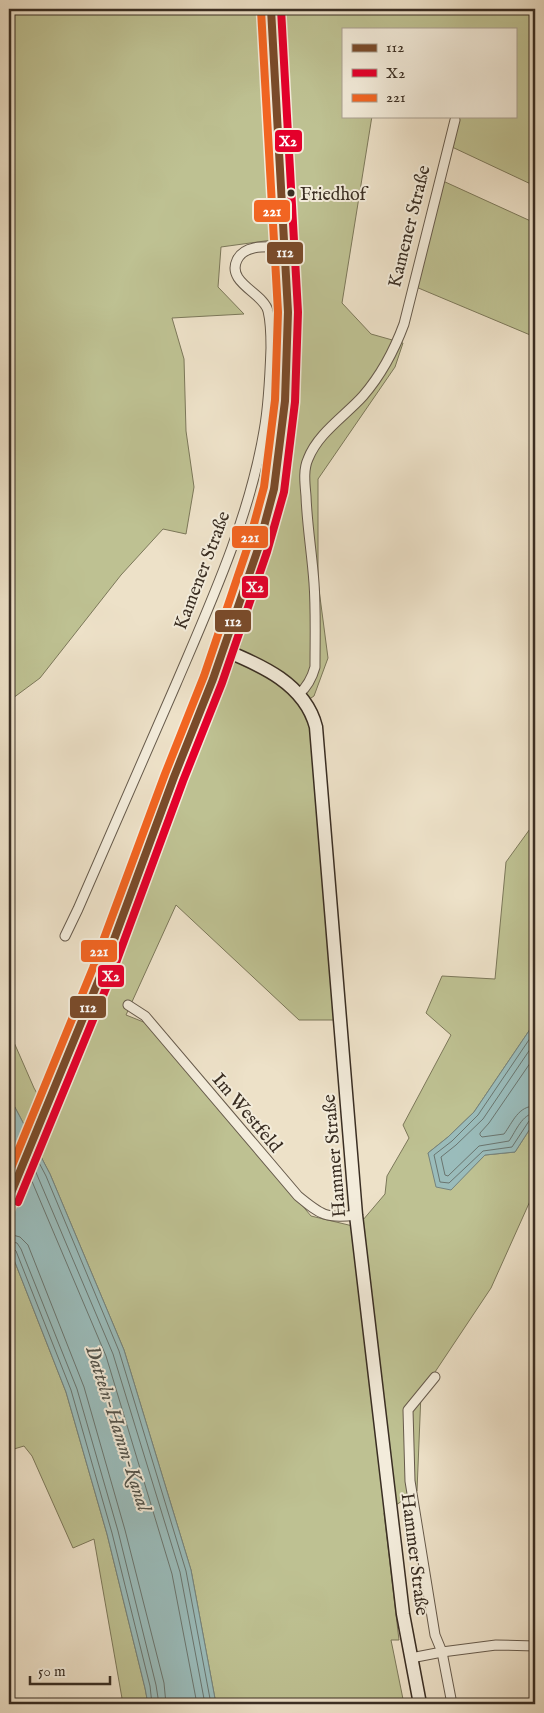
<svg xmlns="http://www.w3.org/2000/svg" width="544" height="1713" font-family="'IM FELL English',serif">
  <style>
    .green { fill: #bec192; stroke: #7c785a }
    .water { fill: #9abcbb; stroke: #74837e }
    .pier { fill: #ede1c8 }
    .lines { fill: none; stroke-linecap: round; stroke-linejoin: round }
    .shore { stroke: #6a756f; stroke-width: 1 }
    .street-casing { stroke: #675b4c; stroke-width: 11 }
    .secondary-casing { stroke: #3a2e23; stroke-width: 15 }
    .street { stroke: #f3ecdb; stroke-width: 9 }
    .secondary { stroke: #f3ecdb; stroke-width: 12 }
    .bus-1-casing { stroke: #f3ecdb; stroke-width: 11 }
    .bus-2-casing { stroke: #f3ecdb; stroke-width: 11 }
    .bus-3-casing { stroke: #f3ecdb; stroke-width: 11 }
    .bus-1 { stroke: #7a4b2a; stroke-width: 8 }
    .bus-2 { stroke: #e4002b; stroke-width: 8 }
    .bus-3 { stroke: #f26522; stroke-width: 8 }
    .bus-dot { fill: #3a2e23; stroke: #f3ecdb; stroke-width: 2 }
    .labels { text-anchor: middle; stroke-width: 4; stroke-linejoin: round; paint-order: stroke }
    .bus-label { font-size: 18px; fill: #3a2e23; stroke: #f3ecdb; text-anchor: start }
    .street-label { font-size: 19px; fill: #3a2e23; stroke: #f3ecdb }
    .water-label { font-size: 20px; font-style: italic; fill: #525249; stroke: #f3ecdb }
    .line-badge { stroke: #f3ecdb; stroke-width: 2 }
    .badge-label { font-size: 14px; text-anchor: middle; font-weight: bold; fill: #fff }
  </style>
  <rect width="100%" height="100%" fill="#ede1c8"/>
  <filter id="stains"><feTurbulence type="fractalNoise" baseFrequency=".004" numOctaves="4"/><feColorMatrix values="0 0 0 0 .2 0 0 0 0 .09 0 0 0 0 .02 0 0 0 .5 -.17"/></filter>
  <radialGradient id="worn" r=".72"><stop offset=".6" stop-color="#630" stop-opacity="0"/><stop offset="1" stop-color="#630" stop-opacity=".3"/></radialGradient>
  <!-- green -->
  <g class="green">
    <path d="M9,9h526v177l-83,-39 8,-31h55v-87h-172v87h29l-30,187 29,31 32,9 -8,24 -77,112v103l10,76 -14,38 -9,6 8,12 26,306h-40l-123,-115 -50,110 25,10 160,191 46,11 28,-33 2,-18 22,-38 -6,-13 48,-90 -25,-22 16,-37 53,3 11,-117 29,-40v200l-61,90 -26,25 -20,16 23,36 34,-34 30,-3 20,-31v69l-44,98 -70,105 -4,98 -33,22 15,127h-8l13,64h-188l-25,-134 -67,-220 -74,-176 -41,-78v-65l25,57 16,29 88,-223 53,-122 46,-116 52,-174 11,-132 -6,-113 -73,10 -3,40 26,27 -72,4 12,41 2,72 8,56 -8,47 -23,-5 -42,46 -81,103 -31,23z"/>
    <path d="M443,181l92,42v114l-119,-50z"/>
    <path d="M9,1247l57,145 41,142 38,154 3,16h-25l-29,-165 -21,9 -41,-92 -8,-10 -10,3 -5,5z"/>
  </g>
  <!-- water -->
  <g class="water">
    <path d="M535,1022v99l-20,31 -30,3 -34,35 -15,-3 -8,-34 20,-16 26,-25z"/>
    <path d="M9,1096l41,78 74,176 67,220 25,134h-68l-3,-16 -38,-154 -41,-142 -57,-145z"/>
  </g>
  <!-- pier -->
  <path class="pier" d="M26,1122l14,27 -31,78v-64z"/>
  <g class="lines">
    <!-- shore -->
    <g class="shore">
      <path d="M535,1031l-57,84 -26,26 -18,14 6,27 9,1 34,-32 29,-4 17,-26 6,-2"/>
      <path d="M535,1042l-52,77 -27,26 -15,12 4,18 3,1 31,-30 30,-5c7,-10 13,-27 26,-28"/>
      <path d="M535,1056l-46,67 -9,10v2l2,2 22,-3c9,-12 14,-28 31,-28"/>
      <path d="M35,1155l11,21 73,175 67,220 25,133"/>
      <path d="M32,1163l81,191 67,218 25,132"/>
      <path d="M28,1172l78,184 66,218 25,130"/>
      <path d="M9,1234l11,3 8,8 56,142 41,143 39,153 2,21"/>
      <path d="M9,1241l8,2 4,6 56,140 41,142 38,154 3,19"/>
      <path d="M9,1248h4l3,3 55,139 41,143 38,153 2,18"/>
    </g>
    <!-- street casing -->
    <g class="street-casing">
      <g id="street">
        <path d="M299,694c9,-8 13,-16 16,-27 0,-28 1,-56 -1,-84 -2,-29 -7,-58 -8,-87 -1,-12 -3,-26 2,-37 10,-26 37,-43 55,-63 19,-22 31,-45 41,-72l51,-204"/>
        <path d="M65,936l13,-27c32,-75 65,-150 98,-225 35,-82 73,-165 88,-253 5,-27 6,-55 7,-83 0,-12 0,-25 -3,-37 -4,-18 -42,-28 -31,-51 8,-17 33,-13 48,-13"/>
        <path d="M128,1005l17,11 153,180c23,19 28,23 58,19"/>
        <path d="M435,1377l-27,33 2,71 25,154 7,17 10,52"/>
        <path d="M411,1658l31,-6 54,-7 39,1"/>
      </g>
    </g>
    <!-- secondary casing -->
    <g class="secondary-casing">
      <g id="secondary">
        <path d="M224,650c37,15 81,34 92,77l40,488 47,399 17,90"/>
        <path d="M9,1198l59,-141 34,-85 72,-195 39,-98 45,-130 16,-60 11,-88 3,-89 -17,-303"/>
      </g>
    </g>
    <!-- street -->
    <use href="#street" class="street"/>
    <!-- secondary -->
    <use href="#secondary" class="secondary"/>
    <!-- bus-1 casing -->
    <g class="bus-1-casing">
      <path id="bus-1" d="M9,1198l93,-226 72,-195 39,-98 45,-130 16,-60 11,-88 3,-89 -17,-303"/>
    </g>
    <!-- bus-2 casing -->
    <g class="bus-2-casing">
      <path id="bus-2" d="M18,1202l93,-226 72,-195 39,-98 45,-131 17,-60 11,-90 3,-90 -17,-303"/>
    </g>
    <!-- bus-3 casing -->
    <g class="bus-3-casing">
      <path id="bus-3" d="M9,1173l84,-205 72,-194 39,-98 44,-130 16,-59 11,-87 3,-88 -17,-302"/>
    </g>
    <!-- bus-1 -->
    <use href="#bus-1" class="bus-1"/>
    <!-- bus-2 -->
    <use href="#bus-2" class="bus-2"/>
    <!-- bus-3 -->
    <use href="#bus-3" class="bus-3"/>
  </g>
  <!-- markers -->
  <circle class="bus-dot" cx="291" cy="193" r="4.5"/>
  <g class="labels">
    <!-- bus labels -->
    <g class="bus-label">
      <text x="300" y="200">Friedhof</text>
    </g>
    <!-- street labels -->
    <g class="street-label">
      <text transform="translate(408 226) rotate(-76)" y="7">Kamener Straße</text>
      <text transform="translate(201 570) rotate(-69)" y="7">Kamener Straße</text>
      <text transform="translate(248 1112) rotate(50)" y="7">Im Westfeld</text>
      <text transform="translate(333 1156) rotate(-95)" y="7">Hammer Straße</text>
      <text transform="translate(416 1554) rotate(83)" y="7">Hammer Straße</text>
    </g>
    <!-- water labels -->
    <g class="water-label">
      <text transform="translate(119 1428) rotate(72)" y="7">Datteln-Hamm-Kanal</text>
    </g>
  </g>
  <g class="line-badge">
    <rect x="274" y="129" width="29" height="24" rx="5" fill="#e4002b"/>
    <rect x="253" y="199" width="38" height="24" rx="5" fill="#f26522"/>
    <rect x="266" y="241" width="38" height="24" rx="5" fill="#7a4b2a"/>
    <rect x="231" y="525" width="38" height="24" rx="5" fill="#f26522"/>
    <rect x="241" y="575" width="28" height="24" rx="5" fill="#e4002b"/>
    <rect x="214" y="609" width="38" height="24" rx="5" fill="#7a4b2a"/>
    <rect x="80" y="939" width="38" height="24" rx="5" fill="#f26522"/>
    <rect x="97" y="964" width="28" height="24" rx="5" fill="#e4002b"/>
    <rect x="69" y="995" width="38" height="24" rx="5" fill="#7a4b2a"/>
  </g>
  <g class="badge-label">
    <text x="288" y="146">X2</text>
    <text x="272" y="216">221</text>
    <text x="285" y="257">112</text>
    <text x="250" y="542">221</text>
    <text x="255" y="592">X2</text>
    <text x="233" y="626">112</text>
    <text x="99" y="956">221</text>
    <text x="111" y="981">X2</text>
    <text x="88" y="1012">112</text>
  </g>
  <!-- margin -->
  <rect width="544" height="1713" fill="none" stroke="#ede1c8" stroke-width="30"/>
  <rect x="10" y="10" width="524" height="1693" fill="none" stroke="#3a2e23" stroke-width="2.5"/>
  <rect x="15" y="15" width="514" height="1683" fill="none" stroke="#3a2e23"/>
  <!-- legend -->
  <rect x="342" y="28" width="175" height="90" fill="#f3ecdb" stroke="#a9a091"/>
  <rect x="352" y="44" width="25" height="8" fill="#7a4b2a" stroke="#a9a091"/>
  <text x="386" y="52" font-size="15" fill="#3a2e23">112</text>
  <rect x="352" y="69" width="25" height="8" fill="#e4002b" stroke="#a9a091"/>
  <text x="386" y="78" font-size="15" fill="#3a2e23">X2</text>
  <rect x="352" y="94" width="25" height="8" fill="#f26522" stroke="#a9a091"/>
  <text x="386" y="102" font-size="15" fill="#3a2e23">221</text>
  <!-- scale -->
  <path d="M30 1676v8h80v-8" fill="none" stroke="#3a2e23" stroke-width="2.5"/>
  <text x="38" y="1676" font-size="15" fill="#3a2e23" stroke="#f3ecdb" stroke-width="4" paint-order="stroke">50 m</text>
  <rect width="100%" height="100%" filter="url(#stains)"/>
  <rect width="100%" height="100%" fill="url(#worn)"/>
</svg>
